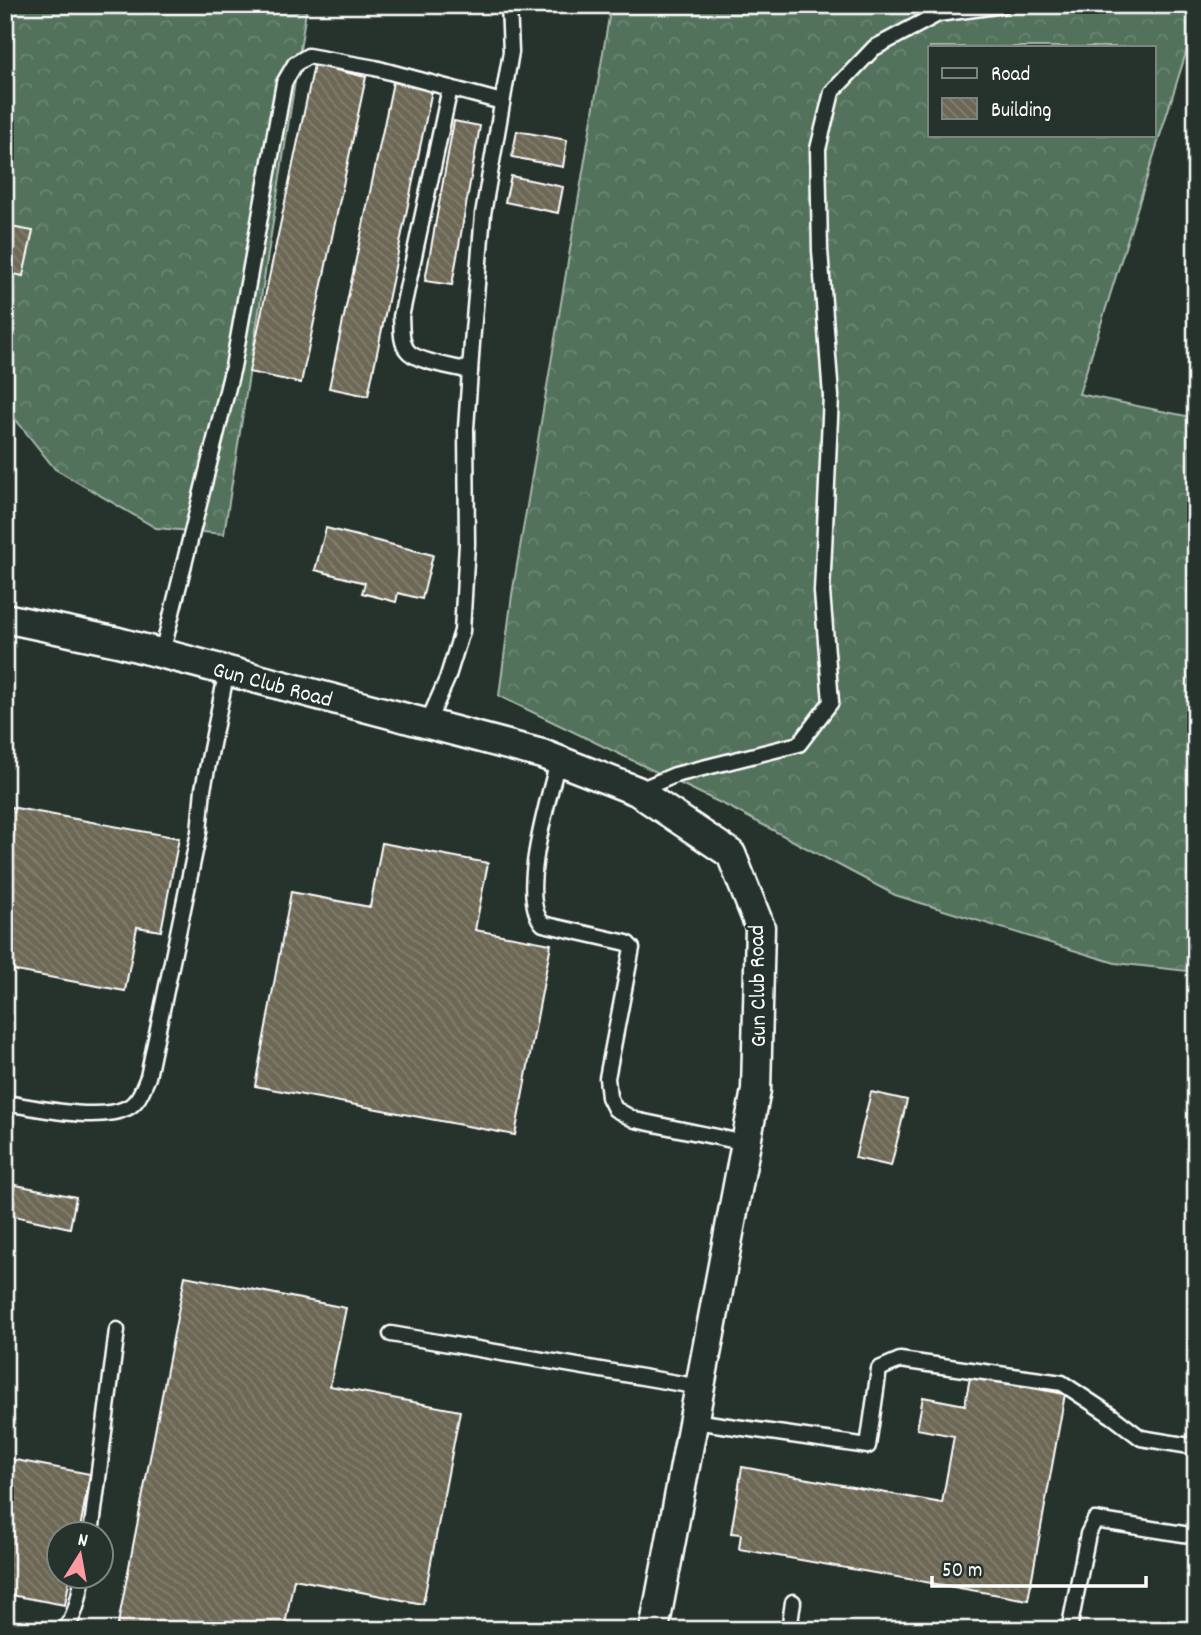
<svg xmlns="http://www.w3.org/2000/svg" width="1201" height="1635" font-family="Dekko,sans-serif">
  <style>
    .forest { fill: url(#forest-crowns); stroke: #a8b8ad; stroke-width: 2; fill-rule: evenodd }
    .building { fill: url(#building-back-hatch); stroke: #fff; stroke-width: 2 }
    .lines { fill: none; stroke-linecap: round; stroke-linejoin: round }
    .lane-casing { stroke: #fff; stroke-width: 19 }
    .street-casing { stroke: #fff; stroke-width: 33 }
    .lane { stroke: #26332d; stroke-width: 14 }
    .street { stroke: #26332d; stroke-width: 28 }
    .labels { text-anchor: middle; stroke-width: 5; stroke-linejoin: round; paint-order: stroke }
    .street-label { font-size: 23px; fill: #fff; stroke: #26332d }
  </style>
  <defs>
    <pattern id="forest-crowns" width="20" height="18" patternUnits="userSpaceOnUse" patternTransform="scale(1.75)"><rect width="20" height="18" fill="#52725b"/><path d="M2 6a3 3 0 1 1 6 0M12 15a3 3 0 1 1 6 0" fill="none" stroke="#6c8774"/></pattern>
    <pattern id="building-back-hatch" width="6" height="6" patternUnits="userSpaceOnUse" patternTransform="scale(1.75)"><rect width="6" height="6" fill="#6d6856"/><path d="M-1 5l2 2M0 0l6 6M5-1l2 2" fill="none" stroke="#837f6f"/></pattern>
  </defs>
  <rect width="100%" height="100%" fill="#26332d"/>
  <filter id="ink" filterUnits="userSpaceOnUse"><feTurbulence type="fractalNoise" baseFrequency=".0143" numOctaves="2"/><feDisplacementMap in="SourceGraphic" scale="14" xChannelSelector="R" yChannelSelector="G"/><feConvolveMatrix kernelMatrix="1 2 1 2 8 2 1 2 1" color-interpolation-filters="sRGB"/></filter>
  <g filter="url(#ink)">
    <!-- forest -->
    <g class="forest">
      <path d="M5,5h302l-83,529 -68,-6 -101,-59 -50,-63z"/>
      <path d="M611,5h585v16l-117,373 117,24v554l-81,-9 -220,-68 -162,-86 -234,-113 13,-101zM930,47h224v88h-224z"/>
    </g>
    <!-- building -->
    <g class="building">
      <path d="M314,65l52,12 -65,306 -52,-11z"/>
      <path d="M393,82l39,8 -64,306 -39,-8z"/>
      <path d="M454,121l26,5 -28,159 -27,-4z"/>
      <path d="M517,131l50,9 -4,27 -51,-10z"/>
      <path d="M511,176l52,11 -5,26 -53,-11z"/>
      <path d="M5,226l28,5 -10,45 -18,-4z"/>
      <path d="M326,528l107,27 -11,44 -24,-6 -2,9 -34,-9 3,-10 -50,-13z"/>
      <path d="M5,806l174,32 -18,93 -24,-4 -12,64 -120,-22z"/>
      <path d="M382,843l106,20 -13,67 76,14 -36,191 -260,-49 36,-194 79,15z"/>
      <path d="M871,1092l36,8 -16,66 -36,-8z"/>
      <path d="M11,1184l65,13 -6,31 -65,-14z"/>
      <path d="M185,1276l161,32 -16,78 130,25 -37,193 -129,-25 -10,51 -167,-1z"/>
      <path d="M970,1377l95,17 -37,206 -289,-51 2,-15 -10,-1 11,-66 200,36 12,-67 -37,-7 6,-32 42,8z"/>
      <path d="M5,1458l85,16 -11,60h-19v42h10l-5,29 -60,-11z"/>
    </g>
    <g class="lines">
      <!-- lane casing -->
      <g class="lane-casing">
        <g id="lane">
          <path d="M450,88l-49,229c1,10 -1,24 6,33 8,12 49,17 63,21"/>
          <path d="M162,653l71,-286 51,-284 11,-19 13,-8 67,12 127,34"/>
          <path d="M427,724l20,-45 15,-48 5,-87 -1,-116 6,-85 11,-129 28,-162 -2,-47"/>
          <path d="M558,761c-8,34 -41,136 -15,163l84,19 5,5 -25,130 2,19 6,12 20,11 111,23"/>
          <path d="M637,791l38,-16 124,-31 32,-42 -9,-110 9,-196 -11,-146 -2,-101 14,-57 42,-44 64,-34 65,-9"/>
          <path d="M5,1103c32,5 93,19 122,5 12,-6 16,-20 21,-31l51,-245 4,-43 24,-119"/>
          <path d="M391,1334l309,53"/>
          <path d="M694,1421l174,25 11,-77 21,-9 162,23 50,33 29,22 55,9"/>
          <path d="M91,1534l26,-204"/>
          <path d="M64,1630c13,-15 15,-36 19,-54"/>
          <path d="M789,1630l4,-28"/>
          <path d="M1069,1630l19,-96 7,-14 101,16"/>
        </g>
      </g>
      <!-- street casing -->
      <g class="street-casing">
        <path id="street" d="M5,618l113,24 424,112 95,37 94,63 29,73 -4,163 -102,540"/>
      </g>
      <!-- lane -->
      <use href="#lane" class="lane"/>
      <!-- street -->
      <use href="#street" class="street"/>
    </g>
  </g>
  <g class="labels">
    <!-- street labels -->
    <g class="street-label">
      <text transform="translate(273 683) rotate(15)" y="8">Gun Club Road</text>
      <text transform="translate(756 986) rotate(-91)" y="8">Gun Club Road</text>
    </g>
  </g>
  <!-- margin -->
  <rect width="1201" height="1635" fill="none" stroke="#26332d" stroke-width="28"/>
  <rect x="14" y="14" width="1173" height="1607" fill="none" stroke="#fff" stroke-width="2.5" filter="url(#ink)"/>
  <!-- legend -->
  <rect x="928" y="46" width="228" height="91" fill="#26332d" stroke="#7d8581" stroke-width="2"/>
  <rect x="942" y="68" width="35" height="10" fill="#26332d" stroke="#7d8581" stroke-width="2"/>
  <text x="991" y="80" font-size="21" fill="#ffffff">Road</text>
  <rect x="942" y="98" width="35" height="21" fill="url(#building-back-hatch)" stroke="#7d8581" stroke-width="2"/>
  <text x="991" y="116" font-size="21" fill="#ffffff">Building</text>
  <!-- north arrow -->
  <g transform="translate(80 1555) rotate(11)"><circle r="33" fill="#26332d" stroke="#7d8581" stroke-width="2"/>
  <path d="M0-5L12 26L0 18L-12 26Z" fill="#ff9aa2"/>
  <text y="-10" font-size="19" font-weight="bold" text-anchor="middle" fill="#ffffff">N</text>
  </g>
  <!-- scale -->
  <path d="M932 1576v10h214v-10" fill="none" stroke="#ffffff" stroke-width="3.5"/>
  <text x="942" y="1576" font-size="21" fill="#ffffff" stroke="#26332d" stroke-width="5" paint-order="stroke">50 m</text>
</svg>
